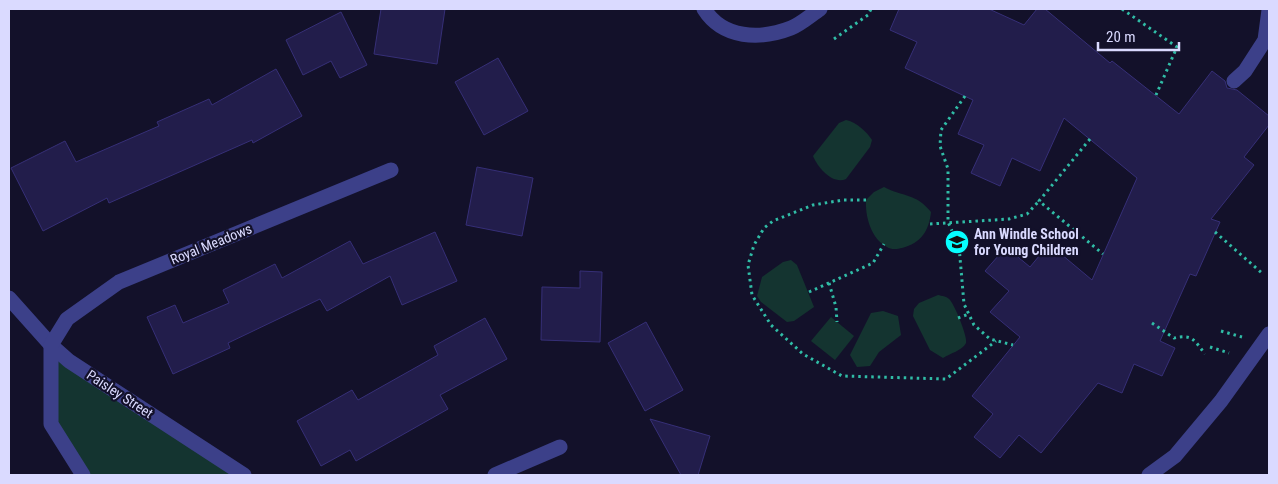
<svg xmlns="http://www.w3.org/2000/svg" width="1278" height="484" font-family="'Roboto Condensed',sans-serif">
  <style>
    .green { fill: #143430 }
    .building { fill: #221d4b; stroke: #362f77 }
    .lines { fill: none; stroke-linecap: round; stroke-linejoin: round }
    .path { stroke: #30bca6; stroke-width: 3; stroke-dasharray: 2.5 4; stroke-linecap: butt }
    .minor { stroke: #3c4089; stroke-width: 15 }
    .labels { text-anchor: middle; stroke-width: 4.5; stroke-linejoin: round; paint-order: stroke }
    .poi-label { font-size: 14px; font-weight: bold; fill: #dadaff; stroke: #13112a; text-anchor: start }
    .street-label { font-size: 14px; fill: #dadaff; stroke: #13112a }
  </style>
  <rect width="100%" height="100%" fill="#13112a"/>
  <!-- green -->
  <g class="green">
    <path d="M846,120c10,2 21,12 26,20l-2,7 -24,32c-13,6 -28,-11 -33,-23l26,-33z"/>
    <path d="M884,187c19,10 32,6 47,25 -2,19 -10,31 -29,36 -4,1 -11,2 -15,-1 -16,-8 -22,-31 -21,-47l8,-8z"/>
    <path d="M791,260l6,5 17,42 -20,14 -7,1 -26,-20 -4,-6 5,-19 21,-15z"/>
    <path d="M938,295c4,1 8,1 11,4 5,4 19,38 17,44 -3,7 -17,11 -23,15l-13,-8 -17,-34 1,-7 5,-6z"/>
    <path d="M883,311l15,5 3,19 -22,17 -9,14 -13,1 -7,-12 21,-42z"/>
    <path d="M831,317l23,19 -19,24 -24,-19z"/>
    <path d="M51,345l193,130h-161l-32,-51z"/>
  </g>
  <!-- building -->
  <g class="building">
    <path d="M381,9h64l-8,55 -63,-10z"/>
    <path d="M899,9h90l35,16 13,-16h8l65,54 2,-2 67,53 33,-43 13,10 2,7 10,2 32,26v9l-25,32 10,8 -43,54 9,3 -24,54 -6,-2 -30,67 15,7 -13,28 -28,-12 -12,29 -24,-10 -57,70 -22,-18 -19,23 -26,-21 19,-23 -21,-18 48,-59 -30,-25 19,-21 -24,-20 21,-24 24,20 19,-23 43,36 45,-102 -73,-60 -24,53 -28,-13 -12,28 -29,-13 13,-28 -26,-11 15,-34 -68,-32 12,-26 -27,-12z"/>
    <path d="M341,12l26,53 -27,13 -9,-17 -28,14 -17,-35z"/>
    <path d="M498,58l30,53 -44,24 -29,-53z"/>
    <path d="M276,69l26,47 -49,27 -1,-3 -143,63 -2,-5 -64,33 -32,-63 54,-27 11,21 83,-36 -2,-4 52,-23 3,6z"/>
    <path d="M477,167l56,11 -11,58 -56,-11z"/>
    <path d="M435,232l22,49 -55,24 -12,-29 -63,35 -7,-12 -92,44 2,5 -57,26 -26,-57 28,-12 8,18 46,-20 -6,-13 52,-26 7,14 68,-37 13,23z"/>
    <path d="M580,271l22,1 -2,70 -59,-2 1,-53 38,1z"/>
    <path d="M485,318l22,41 -67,36 8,14 -92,52 -6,-11 -29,16 -24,-45 55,-31 6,10 80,-45 -4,-9z"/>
    <path d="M646,322l37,68 -38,21 -37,-68z"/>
    <path d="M650,419l60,17 -12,39h-17z"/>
  </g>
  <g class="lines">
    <!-- path -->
    <g class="path">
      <path d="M1122,9l55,38 -21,48"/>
      <path d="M834,39l34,-24 3,-6"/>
      <path d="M965,96l-24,34 -1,16 8,23v53l11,24 5,58 10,21 16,14 23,6"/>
      <path d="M1090,139l-51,62 64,53"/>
      <path d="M866,200h-23l-30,5 -40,16 -9,7 -10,17 -6,20 4,30 19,30 32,29 39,22 104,3 50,-38"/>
      <path d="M930,224l79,-5 18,-5 12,-13"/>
      <path d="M1215,232l48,42"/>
      <path d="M829,283l7,24 1,15"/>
      <path d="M809,292l64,-29 11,-19"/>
      <path d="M958,318l11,-4"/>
      <path d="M1152,323l22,15c19,-4 20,2 31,16"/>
      <path d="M1221,331l21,6"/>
      <path d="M1210,347l19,6"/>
    </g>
    <!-- minor -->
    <g class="minor">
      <path d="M704,9c19,30 56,31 87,19 10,-4 20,-13 29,-19"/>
      <path d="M1234,81l11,-10 20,-31 4,-30"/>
      <path d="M9,298l42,47 18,16 175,114"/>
      <path d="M83,475l-32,-51v-79l16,-26 52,-37 272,-112"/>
      <path d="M495,475l65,-28"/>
      <path d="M1149,475l26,-19 46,-55 48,-67"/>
    </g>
  </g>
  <!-- icons -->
  <defs>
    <g id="school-disc" transform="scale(1.25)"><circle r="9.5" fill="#06feff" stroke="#13112a"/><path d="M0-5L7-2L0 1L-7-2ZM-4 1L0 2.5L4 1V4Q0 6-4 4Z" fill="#111"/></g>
  </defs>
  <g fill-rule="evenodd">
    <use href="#school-disc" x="957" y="242"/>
  </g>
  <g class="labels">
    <!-- poi labels -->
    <g class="poi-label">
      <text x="974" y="239">Ann Windle School<tspan x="974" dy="16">for Young Children</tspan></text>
    </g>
    <!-- street labels -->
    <g class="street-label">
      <text transform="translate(211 244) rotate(-22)" y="5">Royal Meadows</text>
      <text transform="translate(120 394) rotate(33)" y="5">Paisley Street</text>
    </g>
  </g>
  <!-- border -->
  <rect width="1278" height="484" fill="none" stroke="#dadaff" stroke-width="20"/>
  <!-- scale -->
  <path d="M1098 42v8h81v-8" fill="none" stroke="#dadaff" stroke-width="2.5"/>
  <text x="1106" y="42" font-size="15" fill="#dadaff" stroke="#13112a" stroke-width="4" paint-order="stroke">20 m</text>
</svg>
